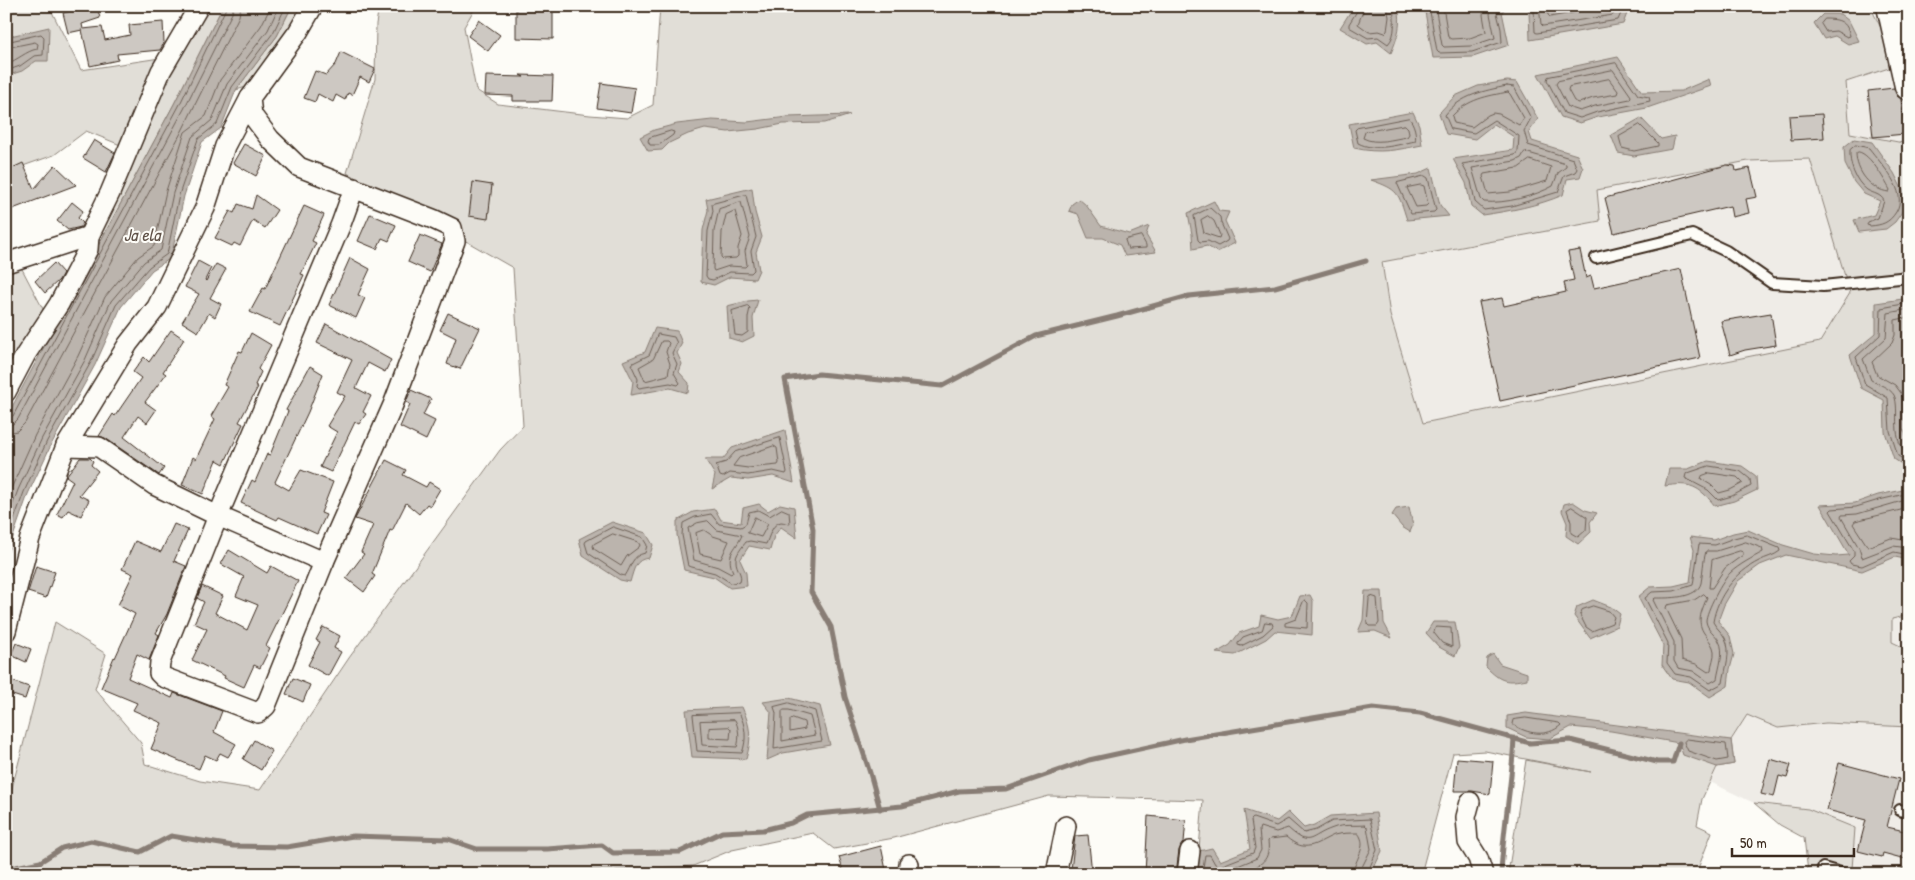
<svg xmlns="http://www.w3.org/2000/svg" width="1915" height="880" font-family="'Patrick Hand',sans-serif">
  <style>
    .built { fill: #efece7 }
    .green { fill: #e1ded7; stroke: #8e847a; fill-rule: evenodd }
    .water { fill: #bbb4ad; stroke: #887d74 }
    .lines { fill: none; stroke-linecap: round; stroke-linejoin: round }
    .shore { stroke: #6e6157; stroke-width: 1 }
    .stream { stroke: #887d74; stroke-width: 5 }
    .building { fill: #cdc8c2; stroke: #3b2a1e }
    .service-casing { stroke: #3b2a1e; stroke-width: 14 }
    .minor-casing { stroke: #3b2a1e; stroke-width: 22 }
    .primary-casing { stroke: #3b2a1e; stroke-width: 31 }
    .service { stroke: #fdfcf7; stroke-width: 10 }
    .minor { stroke: #fdfcf7; stroke-width: 19 }
    .primary { stroke: #fdfcf7; stroke-width: 28 }
    .labels { text-anchor: middle; stroke-width: 4; stroke-linejoin: round; paint-order: stroke }
    .water-label { font-size: 18px; font-style: italic; fill: #615349; stroke: #fdfcf7 }
  </style>
  <rect width="100%" height="100%" fill="#fdfcf7"/>
  <filter id="ink" filterUnits="userSpaceOnUse"><feTurbulence type="fractalNoise" baseFrequency=".02" numOctaves="2"/><feDisplacementMap in="SourceGraphic" scale="10" xChannelSelector="R" yChannelSelector="G"/><feConvolveMatrix kernelMatrix="1 2 1 2 8 2 1 2 1" color-interpolation-filters="sRGB"/></filter>
  <g filter="url(#ink)">
    <!-- built -->
    <g class="built">
      <path d="M1895,66l14,58v20l-59,-11 -4,-51z"/>
      <path d="M1810,159l40,134 -30,49 -397,81 -33,-108 -8,-53 218,-41 -3,-31 151,-29z"/>
      <path d="M1909,615v35l-17,-8v-23z"/>
      <path d="M1747,715l31,13 48,-5 83,4v147h-26l-31,-5 -44,-60 -54,-6 -44,-21 7,-15 17,-3 -3,-24z"/>
    </g>
    <!-- green -->
    <g class="green">
      <path d="M6,6h57l-11,6 29,58 79,-12 -37,88 -37,-15 -32,24 -48,17z"/>
      <path d="M203,6h20l-49,98 -75,140 -1,-12 73,-167z"/>
      <path d="M292,6h13l-52,79 -17,5 41,-54z"/>
      <path d="M379,6h97l-12,21 12,63 22,14 92,11 37,3 26,-13 7,-99h1210l16,32 9,28 -49,16 4,51 59,11v471l-17,4v23l17,8v77l-83,-4 -48,5 -31,-13 -16,25 3,24 -17,3 -15,32 -5,26 15,7 -16,42h-188l18,-114 65,12 -106,-21 -32,2 -32,121h-224l6,-74 -154,-4 -155,42 -60,11 -21,-16 -81,17 -39,16 -78,4 -155,-2 -2,6h-452v-63l49,-189 51,32 -11,35 46,54 4,21 55,17 60,9 89,-132 151,-208 23,-24 -10,-158 -166,-95 28,-94 1,-55zM1810,159l40,134 -30,49 -397,81 -33,-108 -8,-53 218,-41 -3,-31 151,-29z"/>
      <path d="M21,267l22,42 -26,49 -11,-2v-85z"/>
      <path d="M1754,803l54,6 47,19 -3,41 31,5h-79l4,-2 -4,-34 -24,-13z"/>
    </g>
    <!-- water -->
    <g class="water">
      <path d="M223,6h69l-15,30 -41,54 -15,38 -19,14 -18,54 -13,62 -19,12 -31,37 -26,58 -43,78 -24,51 -22,63v-139l168,-314z"/>
      <path d="M1354,6h44c4,17 0,31 -7,47l-14,-11 -10,2 -27,-16z"/>
      <path d="M1424,6h83l-5,6 7,33 -36,12 -40,1z"/>
      <path d="M1525,6h111l-7,2 -6,16 -93,16 -1,-29z"/>
      <path d="M1823,14h17l9,7 10,20 -11,3 -13,-8 -11,3 -10,-16z"/>
      <path d="M49,27l-1,34h-12l-14,10 -16,5v-39z"/>
      <path d="M1618,57l24,35 39,-1 28,-12 2,7 -64,22 -49,9 -18,6 -19,-6 -23,-43z"/>
      <path d="M1507,81l10,1 21,37 -9,13 3,9 45,14 6,13 -3,9 -13,2 -4,16c-26,11 -53,16 -81,20l-11,-9 -5,-23 -13,-24 60,-9 1,-13 -20,-13 -19,15 -29,-5 -7,-21 16,-17 23,-10z"/>
      <path d="M1413,112l6,13 3,20c-25,5 -42,9 -68,3l-5,-24z"/>
      <path d="M850,115l-25,8 -42,1 -25,5 -30,3 -23,-3 -17,5 -19,9 -7,7 -14,1 -8,-14 14,-7 23,-6 35,-4 35,2 41,-5z"/>
      <path d="M1641,118l20,21 14,-3 -3,13 -38,7 -16,-3 -7,-18z"/>
      <path d="M1854,139l18,3 22,31 9,18 1,18 -9,13 -9,7 -27,3 -5,-12 20,-5 6,-14 -16,-7 -10,-12 -9,-18 -1,-17z"/>
      <path d="M1431,168l9,37 9,11 -42,4c-9,-28 -8,-30 -36,-40l47,-6z"/>
      <path d="M752,188l3,24 7,25 -6,15 3,18 -4,9 -25,-2 -16,8 -13,-3 2,-52 5,-20 -2,-11z"/>
      <path d="M1079,199l7,6 15,21 28,8 20,-8 -3,9 10,17 -31,4 -5,-11 -17,-7h-15l-10,-24 -9,-3 3,-7z"/>
      <path d="M1214,201l5,10 10,1 -4,9 10,22 -18,9 -10,-6 -14,3 -1,-15 -4,-21z"/>
      <path d="M1909,298v171l-15,-10 -9,-27 -1,-32 -23,-12 -11,-33 26,-22v-30z"/>
      <path d="M758,300l-5,18 1,18 -12,6 -13,-4 -2,-32 21,-5z"/>
      <path d="M655,328l22,3 5,12 -5,10 5,11 -3,8 10,11 -1,10 -18,-5 -39,7 2,-14 -10,-20 22,-9z"/>
      <path d="M785,430l9,53 -21,-7 -25,4 -17,-2 -19,11 3,-14 -10,-16h18l9,-11z"/>
      <path d="M1708,461l34,5 14,10 1,14 -23,11 -19,5c-16,-20 -25,-24 -50,-20l4,-17h19z"/>
      <path d="M1909,479v81l-14,-3 -33,14 -76,-16 -26,10 -22,16 -14,24 -6,16 12,15 4,18 -4,15 -2,17 -18,11 -21,-15 -17,-3 -10,-14 1,-20 -25,-48 12,-10 23,-1 17,-4 4,-32 -4,-13 24,3 19,-7 15,-3 35,15 31,9 22,2 13,-1 -29,-50 35,-2 23,-8 25,-5z"/>
      <path d="M1573,502l12,8 12,3 -7,9 1,10 -13,12 -12,-8 1,-13 -5,-12 2,-7z"/>
      <path d="M759,504l9,7 12,-7 14,3 3,31 -16,-11 -7,9 -4,14 -21,-4 -9,14 6,13 1,13 -17,2 -16,-11 -30,-7 -7,-35v-14l16,-9 22,-3 6,11 20,3 2,-15z"/>
      <path d="M1409,507l4,18 -3,7 -8,-5 -10,-12 4,-6z"/>
      <path d="M612,522l34,11 7,12 -4,13c-14,1 -15,11 -19,24l-10,-2 -37,-24 -4,-17z"/>
      <path d="M1365,591h17l2,32 8,15 -17,-7 -17,1 5,-12z"/>
      <path d="M1310,595l3,6 -1,34 -37,-4 -9,8 -31,16 -19,-2 14,-8 9,-12 20,-7 2,-11 17,4 14,-3 8,-20z"/>
      <path d="M1593,600l18,7 9,7 -3,12 -27,12 -16,-22 3,-9z"/>
      <path d="M1433,622h22l4,25 -4,9 -16,-9 -13,-14z"/>
      <path d="M1493,654l7,10 27,9v6c-21,4 -26,3 -41,-12l1,-9z"/>
      <path d="M789,698l31,8 10,39 -47,8 -16,7 4,-48 -8,-10z"/>
      <path d="M742,707c9,20 10,32 4,52l-54,-2 -6,-47z"/>
      <path d="M1526,713l205,27 3,24 -17,3 -34,-12 -4,-12 -68,-12 -40,-4 -22,12 -23,-2 -19,-9v-12z"/>
      <path d="M1244,810l33,11 11,-9 16,16 10,-3 16,-9 46,-3 6,38 -11,23h-174l2,-23 13,-3 8,13 30,-12z"/>
    </g>
    <g class="lines">
      <!-- shore -->
      <g class="shore">
        <path d="M1358,6l-1,5 -8,13v3l19,11 10,-1 10,7c9,-9 6,-26 5,-38"/>
        <path d="M1365,6l-7,18 11,8 10,-1 6,2 2,-2 2,-14 -2,-11"/>
        <path d="M1429,6l8,45 2,2 33,-1 30,-10 -1,-13 -4,-16 3,-7"/>
        <path d="M1435,6l7,39 2,2 27,-1 24,-8 -5,-24 2,-8"/>
        <path d="M1443,6l5,31 3,2 19,-1 16,-6 -3,-17 1,-9"/>
        <path d="M1532,6l2,4 1,22 2,1 81,-13 6,-14"/>
        <path d="M1539,6l2,18 2,2 70,-11 5,-9"/>
        <path d="M1547,6l1,9 2,2 60,-11"/>
        <path d="M1825,19c14,0 22,2 25,17l-3,1 -11,-6 -10,1 -5,-8z"/>
        <path d="M6,42l35,-8 3,3 -1,18 -9,1 -14,10 -14,5"/>
        <path d="M6,48l29,-6 3,2 -1,5c-11,2 -19,11 -31,15"/>
        <path d="M1616,63l22,32 11,2 1,4 -53,11 -17,6 -16,-5 -17,-33 1,-3z"/>
        <path d="M1613,70l18,26 -1,3 -35,7 -15,5 -12,-4 -12,-23 2,-3z"/>
        <path d="M1609,79l9,12 -1,3 -24,4 -14,5 -5,-2 -6,-11 1,-3z"/>
        <path d="M1507,86l7,1 17,31 -7,13 4,14 45,14 4,10 -2,3 -11,4 -6,16 -46,14 -28,4 -9,-8 -4,-21 -9,-17 53,-9 3,-4 1,-15 -25,-16 -20,13 -23,-4 -6,-14c16,-20 38,-24 62,-29z"/>
        <path d="M1508,92l2,2 14,24 -5,7 -20,-11 -6,-1 -5,2 -16,12 -18,-4 -2,-7c16,-17 35,-20 56,-24z"/>
        <path d="M1409,118c5,5 8,17 6,23 -18,4 -40,11 -57,2l-3,-13 2,-2z"/>
        <path d="M1405,125l3,3 1,6 -2,3c-14,2 -31,8 -44,1l2,-6z"/>
        <path d="M1640,125l18,18v3l-24,5 -12,-3 -3,-11z"/>
        <path d="M671,131l3,1 -1,3 -14,10h-9l-2,-4 1,-3z"/>
        <path d="M1856,145l13,3c12,16 40,44 27,64 -7,11 -14,13 -26,14l-3,-1 1,-3 10,-4 6,-17c-3,-7 -10,-7 -17,-11 -12,-9 -18,-26 -17,-40z"/>
        <path d="M1525,152l41,12v3l-8,6 -5,13c-18,10 -48,18 -69,16l-3,-3 -9,-31 43,-7 6,-3z"/>
        <path d="M1859,152c11,2 25,27 31,38l-1,2c-18,-2 -33,-20 -33,-39z"/>
        <path d="M1530,160l21,7 -4,14 -37,11 -22,2 -5,-18 1,-2 34,-6z"/>
        <path d="M1425,176l3,2 8,32 -2,2 -23,2 -14,-31z"/>
        <path d="M1421,185l3,1 4,18 -2,2 -10,1 -9,-19z"/>
        <path d="M746,195l10,42 -5,14 3,19 -3,3 -21,-1 -17,8 -5,-1 -2,-3 2,-45 5,-20 -1,-7z"/>
        <path d="M741,202l9,35 -5,14 2,14 -2,2 -16,-1 -15,5 -1,-2 1,-38 5,-22z"/>
        <path d="M1210,208l10,9 1,6 7,16 -1,2 -9,5 -10,-5 -8,1 -2,-2 -4,-24z"/>
        <path d="M735,211l7,25 -4,12v8l-2,2 -13,1 -2,-2 1,-25 4,-17z"/>
        <path d="M1208,216l6,5 6,14 -1,3 -15,-5 -3,-13z"/>
        <path d="M1141,236l5,9v3l-18,1 -3,-9z"/>
        <path d="M1909,303l-28,5 -1,27 -24,22 9,27 23,14 2,33 8,25 11,7"/>
        <path d="M748,306l2,2 -2,9v15l-6,4 -7,-1 -3,-24z"/>
        <path d="M1909,309l-21,4 -2,25 -23,21 8,21c7,4 19,8 23,15 7,15 -5,47 15,60"/>
        <path d="M1909,317l-14,3v15l-3,8 -20,19 5,13 18,10 6,8 2,7v28l6,16"/>
        <path d="M658,334l16,3 3,6 -5,10 5,11 -3,9 6,10 -2,2 -8,-2 -31,5 -2,-2 1,-7 -7,-15 18,-9z"/>
        <path d="M662,341h5l2,2 -3,9 4,12 -2,11 -23,6 -6,-14 14,-8z"/>
        <path d="M6,419l7,-3 166,-310 48,-100"/>
        <path d="M6,425l7,-1 5,-5 166,-310 48,-96 2,-7"/>
        <path d="M6,433l11,-2 8,-8 157,-292 57,-115 2,-10"/>
        <path d="M780,438l7,34 -1,2 -13,-3 -25,4 -18,-2 -7,4 -3,-1 -4,-11 10,-3 9,-10z"/>
        <path d="M774,446l3,2 2,15 -1,2 -30,3 -15,-2 6,-8z"/>
        <path d="M1709,466l31,5 10,8 1,7 -19,10 -14,4 -10,-10 -23,-12 1,-4z"/>
        <path d="M1710,473l27,4 6,6 -13,7 -11,3 -8,-8 -10,-6 1,-3z"/>
        <path d="M1909,490l-4,4 -26,6 -23,7 -24,2 -2,2 24,40v5l-5,5 2,3 11,2 32,-14 15,3"/>
        <path d="M1909,499l-52,15 -15,1 -1,2 18,31 3,10 31,-12 16,2"/>
        <path d="M6,500l29,-65 43,-79 27,-59 33,-40 16,-11 12,-55 19,-59 21,-16 14,-36 41,-54 10,-20"/>
        <path d="M1572,507l15,10 -1,13 -8,7 -7,-4v-11l-4,-12z"/>
        <path d="M1909,508l-54,13 -2,3 15,23 23,-9 18,3"/>
        <path d="M782,509l7,3 1,12c-3,0 -6,-2 -9,-2 -9,1 -12,16 -15,22l-16,-3 -4,1c-3,4 -11,13 -10,19 0,8 7,13 4,21l-9,1 -16,-10 -27,-7 -6,-31 1,-12 12,-6 16,-3 8,10 22,3 5,-3 3,-12 9,-2 11,6z"/>
        <path d="M755,517l13,7 -7,13 -13,-4z"/>
        <path d="M708,521l9,9 25,5c-6,15 -17,18 -9,37l-2,2 -13,-7 -24,-7 -6,-32 9,-5z"/>
        <path d="M6,523l12,-33 24,-52 43,-78 26,-59 33,-39 17,-12 12,-57 19,-56 20,-17 15,-36 41,-54 11,-24"/>
        <path d="M613,527l29,10 5,8 -2,8c-14,3 -13,13 -20,23l-4,-1 -33,-22 -3,-10 1,-2 13,-7z"/>
        <path d="M704,530l9,6 16,5 -8,18 -21,-5 -4,-21z"/>
        <path d="M613,534l25,8 2,3 -1,2 -12,9 -6,10 -27,-17 -1,-3 1,-2z"/>
        <path d="M1747,535l32,13 1,3c-6,5 -14,6 -21,10 -23,11 -42,35 -46,61 3,6 9,10 12,16 7,14 0,30 -2,45l-13,7 -19,-13 -16,-3 -8,-11 1,-20 -23,-45 7,-6 22,-1 19,-6 6,-41 16,1 19,-7z"/>
        <path d="M6,542l18,-50 23,-51 44,-79 25,-57 33,-38 18,-13 12,-59 19,-56 19,-15 15,-37 41,-54 13,-27"/>
        <path d="M1746,542l16,6 1,4c-11,6 -23,12 -33,21 -7,7 -24,38 -24,48 1,9 10,13 13,20 6,11 0,25 -2,38l-7,4 -17,-12 -15,-3 -4,-7v-19l-21,-42 2,-2c13,0 42,1 46,-15 2,-11 2,-22 5,-32h10z"/>
        <path d="M1740,551l3,1v3l-18,13 -13,20h-3l3,-28z"/>
        <path d="M1704,594l3,3c-6,16 -12,26 0,40 3,5 6,8 7,14 1,6 -3,13 -3,19l-3,2 -12,-8 -14,-4 -1,-21 -15,-31 1,-3 27,-5z"/>
        <path d="M1371,596l6,2 2,25 -2,3h-8l-2,-2 2,-25z"/>
        <path d="M1305,600l3,3 -1,25 -22,-2v-3l11,-4 7,-17z"/>
        <path d="M1593,606l16,5 5,6 -2,6 -20,8 -6,-4 -6,-12 2,-5z"/>
        <path d="M1265,622l7,1 1,3 -10,9 -22,11 -3,-1v-2l5,-6 19,-7z"/>
        <path d="M1436,627l15,1 1,19 -10,-4 -8,-10z"/>
        <path d="M789,703l26,8 7,30 -48,8 2,-36 -2,-6z"/>
        <path d="M784,710h5l21,6 5,19 -33,6v-29z"/>
        <path d="M739,713c7,12 8,27 3,40l-45,-2 -4,-36z"/>
        <path d="M793,718l11,4 1,7 -15,3v-12z"/>
        <path d="M1526,718l33,5 2,2c-14,13 -34,9 -49,-1l1,-4z"/>
        <path d="M735,720c4,7 5,19 2,27l-35,-2 -2,-24z"/>
        <path d="M729,727l2,2 -1,10 -21,-1v-10z"/>
        <path d="M1687,739l39,5 2,15 -11,2 -29,-10 -4,-9z"/>
        <path d="M1202,874l3,-19h5l5,9 5,2 33,-13 2,-5 -4,-28 2,-2 23,8 12,-7 16,14 12,-3 16,-9 38,-2 7,31 -10,24"/>
        <path d="M1208,874l2,-5 13,3 34,-14 4,-8 -2,-20 1,-3 16,5 12,-4c23,21 21,8 45,0 9,-4 22,-2 32,-3l2,2 4,22 -9,18 -1,7"/>
        <path d="M1239,874c18,-8 32,-10 29,-33l2,-2 16,-2c20,17 28,7 48,-2 7,-2 17,-2 24,-2 11,14 -4,26 -5,41"/>
      </g>
      <!-- stream -->
      <g class="stream">
        <path d="M880,809l-10,-36 -25,-76 -14,-70 -20,-35 2,-63 -28,-150 34,-5 123,12 94,-50 81,-20 72,-20 86,-9 91,-26"/>
        <path d="M6,858l5,10 29,-6 22,-14 29,-7 49,11 31,-16 62,10 54,1 66,-11 95,3 29,10h70l55,-4 11,8 67,-1 42,-20 41,-2 28,-7 16,-8 95,-9 57,-15 47,-2 83,-29 96,-21 188,-31 47,5 110,30 40,-3 87,22h16l6,-19"/>
        <path d="M1501,874c2,-46 11,-90 13,-136"/>
      </g>
    </g>
    <!-- building -->
    <g class="building">
      <path d="M92,6h5l3,12 -18,6 1,5 19,-2 3,13 25,-5 -1,-10 34,-3 1,21 -4,7 -43,4 1,6 -28,6 -8,-36 -14,3 -5,-20z"/>
      <path d="M516,6h37v33l-37,-1z"/>
      <path d="M479,20l21,15 -12,16 -20,-15z"/>
      <path d="M341,52l34,17 -6,13 -9,-5 -8,18 -4,-2 -3,7 -9,-5 -3,7 -15,-8 -3,8 -11,-4 11,-27 11,4 10,-11z"/>
      <path d="M520,75l33,1 -1,25h-39v-5l-28,-1 1,-19 38,1z"/>
      <path d="M601,83l34,5 -4,25 -34,-5z"/>
      <path d="M1894,88l3,8 4,3 4,35 -32,3 -5,-46z"/>
      <path d="M1822,114l2,24 -33,2 -2,-24z"/>
      <path d="M94,140l21,13 -9,19 -23,-14z"/>
      <path d="M244,144l22,12 -10,20 -23,-13z"/>
      <path d="M23,163l11,26 21,-24 21,20 -66,25 -4,-9v-21l6,-3 -4,-7z"/>
      <path d="M1727,165l8,1 1,5 14,-3 7,29 -11,2 3,14 -17,4 -2,-11 -116,27 -9,-35z"/>
      <path d="M473,182l19,3 -4,34 -19,-3z"/>
      <path d="M256,195l21,15 -12,18 -12,-8 -13,26 -6,-3 -2,3 -17,-8 15,-27 4,2 4,-9 14,5z"/>
      <path d="M72,202l11,9 -5,7 5,5 -2,4 -13,3 -11,-9z"/>
      <path d="M304,206l20,9 -12,26 4,2 -15,31 3,1 -24,51 -30,-14 13,-24 2,1z"/>
      <path d="M370,214l26,11 -7,16 -7,-3 -5,11 -19,-8z"/>
      <path d="M420,235l22,9 -12,28 -22,-10z"/>
      <path d="M1580,250l6,28 5,-2 3,12 87,-19 19,89 -200,43 -21,-99 23,-4 2,8 62,-14 -2,-10 10,-2 -6,-28z"/>
      <path d="M350,258l20,11 -12,26 7,3 -9,20 -27,-13z"/>
      <path d="M198,261l13,7 -6,12 1,1 10,-17 10,5 -16,29 11,6 -6,13 -6,-4 -11,19 -16,-10 17,-28 -14,-7z"/>
      <path d="M54,263l9,10 -4,7 -14,13 -10,-12z"/>
      <path d="M448,313l32,15 -20,41 -13,-5 9,-26 -16,-8z"/>
      <path d="M1771,313l5,32 -31,5 -15,5 -9,-34z"/>
      <path d="M326,324l65,36 -6,12 -17,-9 -12,25 15,8 -8,16 3,2 -7,10 -4,-2 -24,50 -11,-5 17,-35 -10,-6 18,-30 -8,-4 15,-32 -35,-17z"/>
      <path d="M171,330l13,9 -21,33 3,2 -21,28 11,8 -9,13 -9,-7 -14,21 40,31 -5,7 -54,-37 -6,-2 14,-22 2,2 26,-38 -8,-6 11,-15 5,5z"/>
      <path d="M251,333l20,12 -13,24 3,3 -6,13 3,2 -19,35 4,2 -19,40 -7,-4 -14,34 -21,-9 11,-28 3,2 19,-40 -4,-3 17,-29 -4,-2 15,-34 3,1z"/>
      <path d="M310,366l13,8 -15,38 -33,70 14,8 12,-20 32,12 -12,31 5,2 -9,19 -38,-17 -2,3 -36,-17 11,-23 3,2 12,-28 3,1 18,-44 -2,-1z"/>
      <path d="M411,390l20,9 -8,16 12,6 -9,19 -26,-13 10,-23 -4,-2z"/>
      <path d="M80,458h10l3,3 -2,4 7,6 -19,24 10,5 -8,16 -13,-6 -5,7 -6,-3 16,-33 -7,-5z"/>
      <path d="M386,460l20,10 -3,5 23,12 3,-5 11,7 -10,17 -3,-2 -8,10 -13,-11 -14,28 -2,-1 -18,44 3,2 -11,16 -18,-14 18,-24 -3,-2 12,-27 -18,-6z"/>
      <path d="M174,524l14,6 -14,31 12,5 -19,48 -11,19 3,2 -10,25 -12,-6 -9,24 44,20 2,-5 48,18 -8,21 22,12 -8,13 -8,-4 -4,7 -11,-5 -6,14 -48,-20 11,-26 -29,-13 4,-7 -36,-15 13,-31 1,1 20,-44 -17,-9 15,-31 -11,-5 13,-28 26,11z"/>
      <path d="M229,550l38,23 4,-7 27,15 -32,65 4,2 -10,20 -6,-3 -10,22 -20,-9 1,-2 -33,-16 15,-31 -13,-6 10,-21 -7,-4 5,-12 21,10 -8,17 32,17 11,-25 -22,-9 8,-19 -23,-13z"/>
      <path d="M36,566l19,6 -9,26 -18,-6z"/>
      <path d="M323,627l17,9 -6,12 7,4 -13,24 -20,-11 12,-23 -4,-2z"/>
      <path d="M16,643l15,6 -5,13 -15,-7z"/>
      <path d="M293,678l17,7 -7,17 -17,-8z"/>
      <path d="M6,679l23,8 -4,12 -19,-6z"/>
      <path d="M254,740l18,11 -11,19 -18,-11z"/>
      <path d="M1457,758l36,3 -3,33 -18,-3h-18z"/>
      <path d="M1770,759l21,6 -4,13 -8,-2 -5,21 -13,-3z"/>
      <path d="M1839,763l60,16 -12,48 22,5v28l-26,-7 -1,4 -24,-6 8,-31 -39,-10z"/>
      <path d="M1148,816l38,4 -2,22 -5,8 -3,24h-31z"/>
      <path d="M1088,835l4,38 -21,-3 4,-34z"/>
      <path d="M881,846l5,24 -19,4h-23l-5,-17z"/>
    </g>
    <g class="lines">
      <!-- service casing -->
      <g class="service-casing">
        <g id="service">
          <path d="M1596,258l96,-23 34,16 46,32 51,3 86,-9"/>
          <path d="M1900,810l9,3"/>
          <path d="M1823,868l21,6"/>
          <path d="M1906,874l3,-1"/>
        </g>
      </g>
      <!-- minor casing -->
      <g class="minor-casing">
        <g id="minor">
          <path d="M250,98l2,17 18,24 29,28 134,52 19,9 3,13 -62,164 -69,157 -58,144 -8,7 -95,-36 -4,-4 1,-11 58,-146 123,-292 13,-36"/>
          <path d="M6,263l83,-27"/>
          <path d="M6,392l20,-38 33,-50 29,-55 1,-13 21,-43 51,-122 38,-65"/>
          <path d="M66,446l33,1 55,38 64,31 106,46"/>
          <path d="M6,631l24,-93 36,-92 62,-102 29,-37 48,-99 20,-62 25,-48 48,-66 15,-26"/>
          <path d="M1470,802l-4,15 2,25 10,16 5,16"/>
          <path d="M908,874l1,-10"/>
          <path d="M1056,874l10,-48"/>
          <path d="M1187,874l3,-23"/>
        </g>
      </g>
      <!-- primary casing -->
      <g class="primary-casing">
        <path id="primary" d="M1891,6l18,80"/>
      </g>
      <!-- service -->
      <use href="#service" class="service"/>
      <!-- minor -->
      <use href="#minor" class="minor"/>
      <!-- primary -->
      <use href="#primary" class="primary"/>
    </g>
  </g>
  <g class="labels">
    <!-- water labels -->
    <g class="water-label">
      <text x="142" y="241">Ja ela</text>
    </g>
  </g>
  <!-- margin -->
  <rect width="1915" height="880" fill="none" stroke="#fdfcf7" stroke-width="25"/>
  <rect x="12" y="12" width="1890" height="855" fill="none" stroke="#3b2a1e" stroke-width="2" filter="url(#ink)"/>
  <!-- scale -->
  <path d="M1732 848v8h122v-8" fill="none" stroke="#3b2a1e" stroke-width="2.5"/>
  <text x="1740" y="848" font-size="15" fill="#3b2a1e" stroke="#fdfcf7" stroke-width="4" paint-order="stroke">50 m</text>
</svg>
